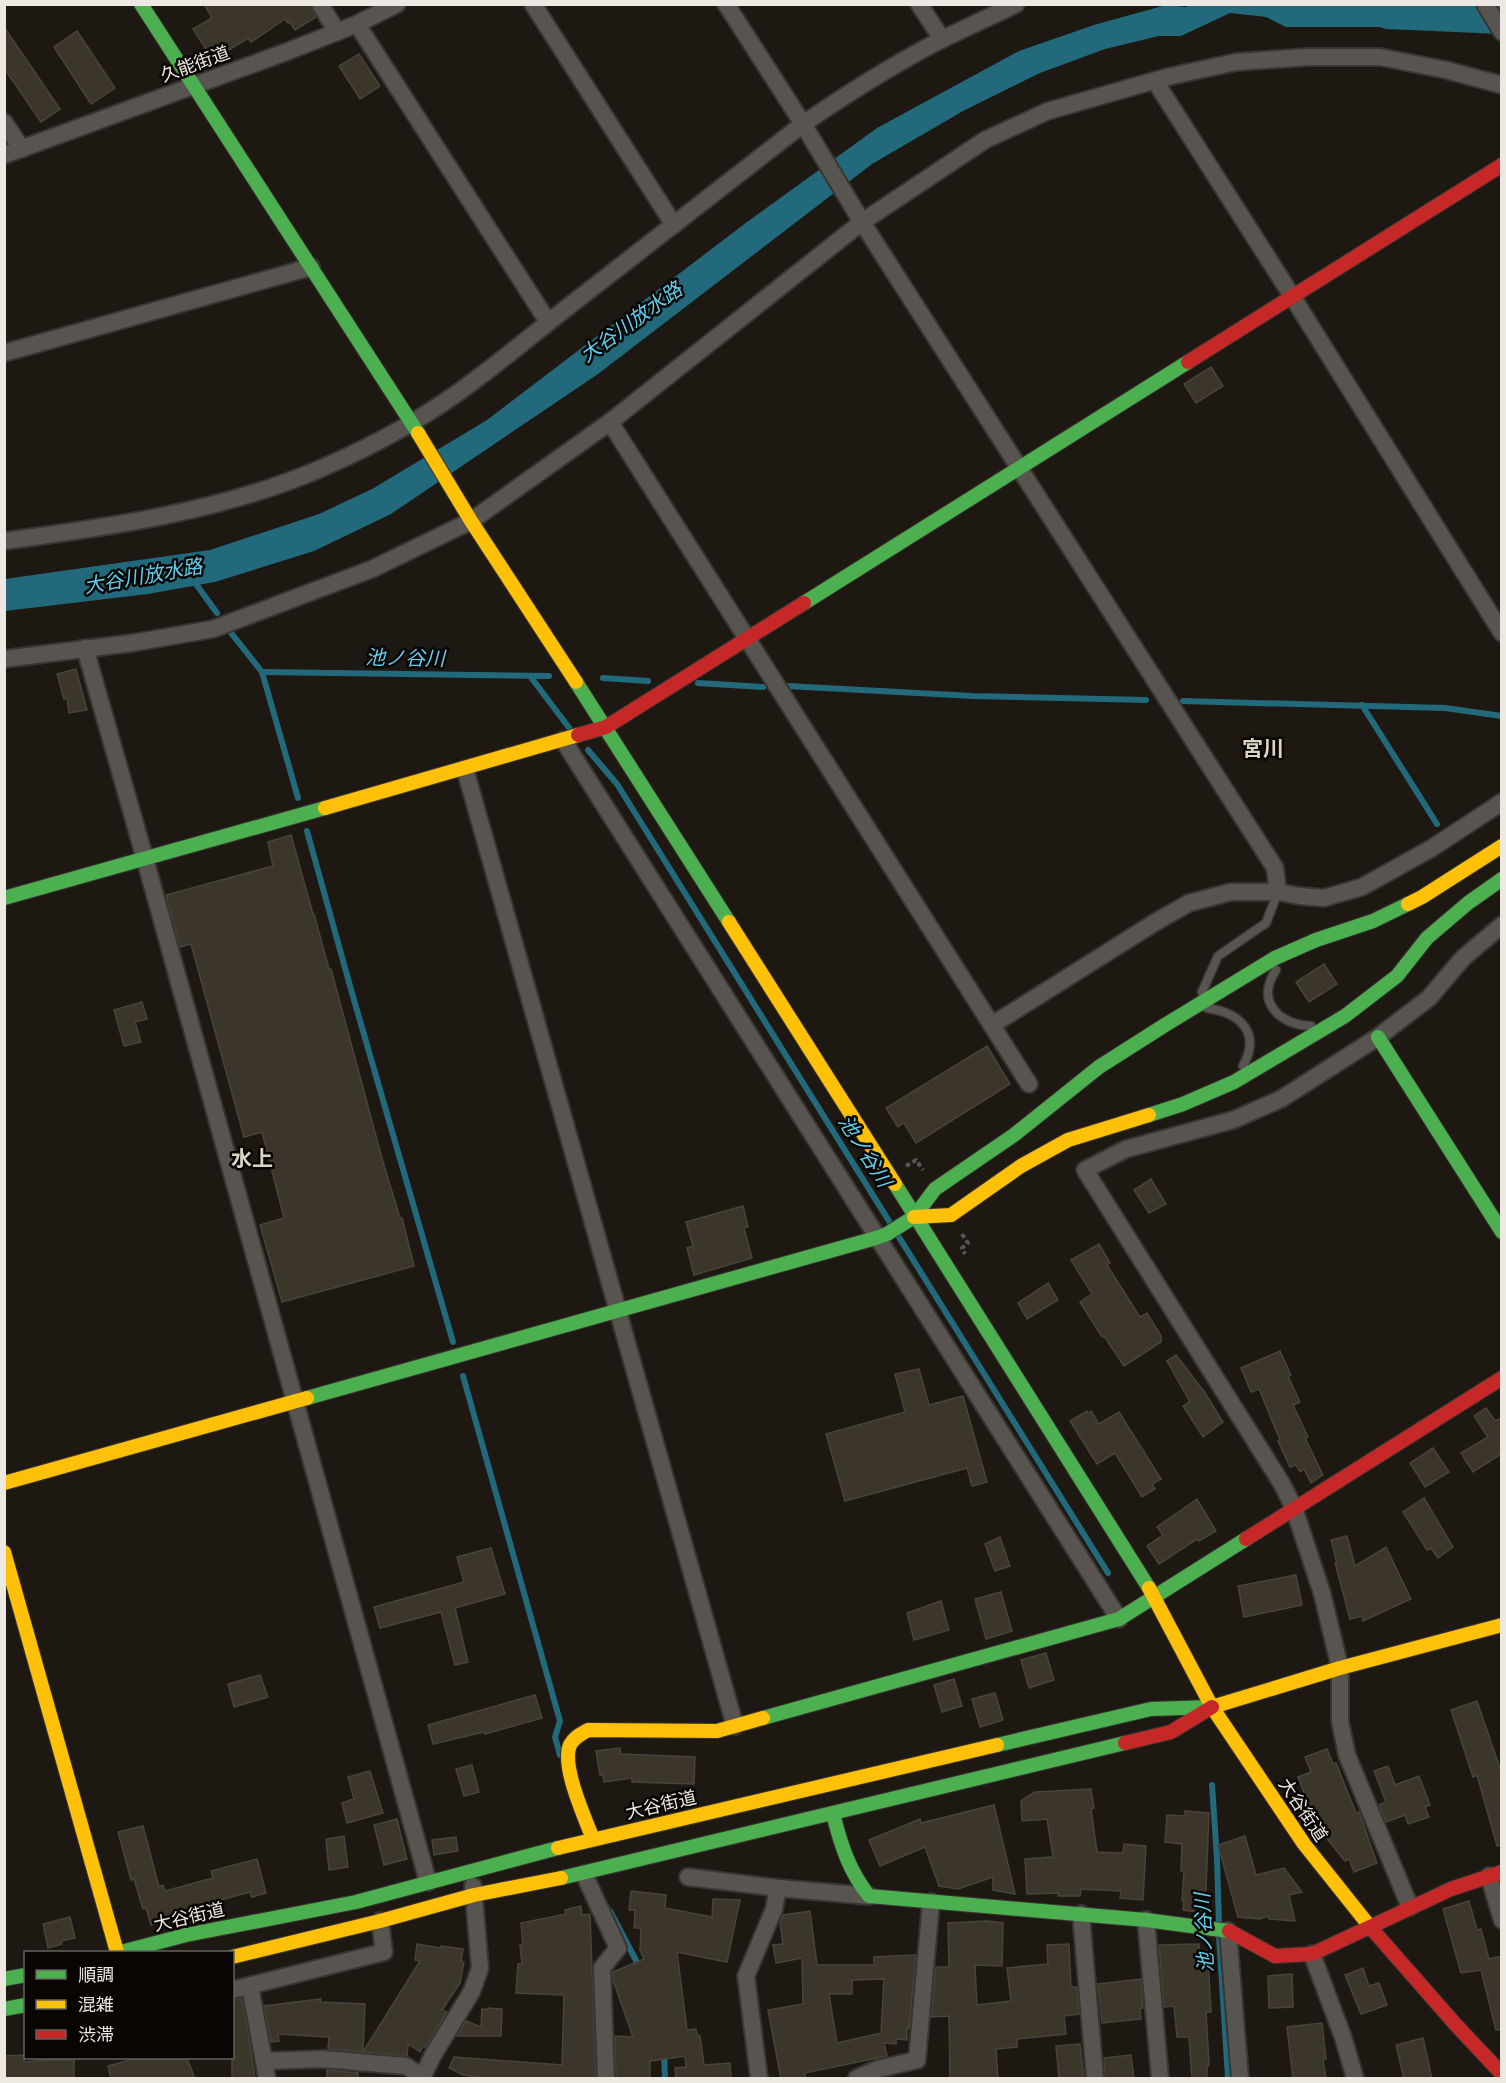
<svg xmlns="http://www.w3.org/2000/svg" width="1506" height="2083" font-family="Rubik,'Noto Sans JP',sans-serif">
  <style>
    .water { fill: #22697b }
    .lines { fill: none; stroke-linecap: round; stroke-linejoin: round }
    .stream { stroke: #22697b; stroke-width: 6 }
    .building { fill: #3b352a; stroke: #47443e; stroke-width: 1.5; fill-rule: evenodd }
    .lane-casing { stroke: #393531; stroke-width: 11 }
    .street-casing { stroke: #393531; stroke-width: 20 }
    .fast-casing { stroke: #393531; stroke-width: 16 }
    .slow-casing { stroke: #393531; stroke-width: 16 }
    .jam-casing { stroke: #393531; stroke-width: 16 }
    .path { stroke: #5a5752; stroke-width: 4; stroke-dasharray: 4.5 3; stroke-linecap: butt }
    .lane { stroke: #58544f; stroke-width: 8 }
    .street { stroke: #58544f; stroke-width: 16 }
    .fast { stroke: #4caf50; stroke-width: 14 }
    .slow { stroke: #ffc107; stroke-width: 14 }
    .jam { stroke: #c62828; stroke-width: 14 }
    .labels { text-anchor: middle; stroke-width: 5; stroke-linejoin: round; paint-order: stroke }
    .street-label { font-size: 18px; fill: #ede8e1; stroke: #080503 }
    .water-label { font-size: 20px; font-style: italic; fill: #60cfed; stroke: #080503 }
    .quarter-label { font-size: 21px; font-weight: bold; fill: #ddd3c4; stroke: #080503 }
  </style>
  <rect width="100%" height="100%" fill="#1d1912"/>
  <!-- water -->
  <path class="water" d="M1193,4l308,1v29l-115,-5 -7,-2h-93l-20,-10 -36,-4 -49,23h-22l-54,13 -65,24 -77,38 -91,53 -274,210 -207,140 -77,37 -99,31 -67,12 -143,17v-32l205,-29 109,-36 53,-25 115,-69 260,-198 130,-94 142,-77 75,-26 72,-20 19,2z"/>
  <g class="lines">
    <!-- stream -->
    <g class="stream">
      <path d="M193,580l24,33"/>
      <path d="M228,629l34,43 36,126"/>
      <path d="M262,672l287,4"/>
      <path d="M530,676l43,57"/>
      <path d="M603,678l45,3"/>
      <path d="M698,683l65,4"/>
      <path d="M787,686l186,10 173,4"/>
      <path d="M1183,701l262,7 57,8"/>
      <path d="M1362,705l75,119"/>
      <path d="M588,750l29,34 491,789"/>
      <path d="M307,831l45,162 101,349"/>
      <path d="M463,1376l97,345 -5,16 5,18"/>
      <path d="M1212,1785l5,74 2,66"/>
      <path d="M610,1911l30,57"/>
      <path d="M1219,1935l9,143"/>
      <path d="M664,2052l1,26"/>
    </g>
  </g>
  <!-- building -->
  <g class="building">
    <path d="M204,4h106l6,13 -21,13 -5,-8 -2,1 -3,-4 -34,23 -3,-4 -35,22 -20,-31 19,-11z"/>
    <path d="M4,27l56,82 -19,13 -37,-54z"/>
    <path d="M77,31l38,57 -24,16 -37,-57z"/>
    <path d="M359,54l21,32 -20,13 -21,-33z"/>
    <path d="M1211,367l12,19 -27,17 -12,-19z"/>
    <path d="M76,669l11,41 -18,3 -2,-15 -3,1 -7,-25z"/>
    <path d="M291,835l22,79h1l15,55h2l52,193 17,56h2l12,48 -132,36 -22,-77 24,-7 -22,-86 -18,5 -53,-193 -11,3 -14,-52 107,-29 -5,-24z"/>
    <path d="M1324,964l13,20 -28,18 -13,-20z"/>
    <path d="M142,1002l5,17 -12,3 6,20 -17,4 -10,-36z"/>
    <path d="M987,1046l23,38 -94,59 -12,-20 -6,4 -12,-19z"/>
    <path d="M1151,1179l15,25 -17,9 -15,-23z"/>
    <path d="M743,1206l5,21 -4,1 8,30 -58,17 -7,-27 6,-2 -7,-24z"/>
    <path d="M1099,1244l11,19 -3,2 33,52 7,-4 14,23v6l-37,24 -20,-30 -2,1 -22,-35 12,-8 -21,-34z"/>
    <path d="M1048,1283l10,17 -31,19 -9,-16z"/>
    <path d="M1280,1351l11,24 -3,1 12,26 -7,3 15,32 -3,1 18,37 -12,8 -7,-14 -4,3 -4,-7 -6,2 -12,-26 2,-1 -21,-51 -8,3 -10,-24z"/>
    <path d="M1176,1355l29,38 18,29 -20,15 -20,-31 7,-4 -23,-41z"/>
    <path d="M919,1369l10,36 34,-9 24,86 -15,4 -5,-18 -122,33 -19,-67 79,-22 -10,-38z"/>
    <path d="M1486,1408l9,13 7,-3v37l-1,-1 -28,18 -12,-19 27,-16 -14,-21z"/>
    <path d="M1087,1411l1,2 3,-2 8,13 20,-12 42,67 -9,5 3,5 -13,8 -27,-44 -18,11 -27,-43z"/>
    <path d="M1433,1448l16,24 -24,15 -15,-24z"/>
    <path d="M1424,1498l29,49 -15,11 -7,-10 -4,2 -24,-38z"/>
    <path d="M1197,1499l19,32 -17,10 -2,-2 -38,25 -12,-18 16,-11 -6,-8z"/>
    <path d="M1347,1536l8,30 31,-19 25,52 -48,22 -1,-5 -12,3 -15,-56h2l-6,-23z"/>
    <path d="M1000,1537l10,29 -15,5 -10,-27z"/>
    <path d="M491,1548l14,46 -50,14 13,54 -13,3 -14,-53 -61,16 -6,-21 90,-25 -7,-25z"/>
    <path d="M1296,1575l6,30 -58,12 -6,-31z"/>
    <path d="M1001,1592l11,39 -26,8 -11,-40z"/>
    <path d="M941,1601l8,29 -35,10 -7,-27z"/>
    <path d="M1046,1653l8,27 -25,8 -8,-28z"/>
    <path d="M260,1675l8,22 -34,10 -6,-23z"/>
    <path d="M954,1679l8,27 -20,6 -8,-27z"/>
    <path d="M995,1693l8,27 -23,7 -8,-28z"/>
    <path d="M535,1695l7,23 -57,16 -1,-2 -51,12 -5,-19z"/>
    <path d="M1477,1701l25,73v71l-5,1 -20,-71 -4,2 -22,-67z"/>
    <path d="M620,1748l1,6 74,3 -1,27 -62,-2v-4l-28,4 -1,-7h-3l-4,-24z"/>
    <path d="M1327,1749l6,15 3,-1 20,50 3,-1 18,51 -23,9 -5,-13 -4,2 -28,-35 -19,-49 13,-5 -6,-15z"/>
    <path d="M472,1765l7,27 -15,4 -8,-27z"/>
    <path d="M1388,1766l7,19 24,-9 11,29 -5,2 4,10 -21,7 -3,-9 -19,7 -7,-17 7,-3 -12,-31z"/>
    <path d="M370,1771l13,42 -36,10 -5,-20 12,-4 -6,-22z"/>
    <path d="M1091,1789l3,19 -3,1 6,43 26,1 1,-9 22,2 -3,54 -23,-2 1,-7 -40,-2 -1,7h-22l1,-3 -32,1 -2,-35 28,-2 -6,-38 -25,2 -1,-20 14,-9z"/>
    <path d="M994,1805l21,89 -22,-4v-13l-35,12 -19,-3 -14,-39 -45,19 -11,-26 51,-21 1,4z"/>
    <path d="M1185,1811l24,2 -4,100 -22,-3 1,-9h-2l2,-30h-3l1,-27 -17,-2 2,-27 18,1z"/>
    <path d="M397,1819l10,40 -23,6 -10,-40z"/>
    <path d="M143,1826l16,61 4,-2 2,6 48,-13 -2,-7 46,-12 9,34 -14,4 -2,-5 -37,10 -24,8v3l-17,4v2l-21,6 -5,-17 -3,1 -9,-30 -3,1 -13,-48z"/>
    <path d="M344,1836l4,31 -19,3 -3,-31z"/>
    <path d="M1245,1836l11,39 28,-7 18,24 -13,3 6,26 -26,-2 -1,-3 -8,3 -22,-2 -20,-72z"/>
    <path d="M456,1837l2,14 -24,4 -2,-15z"/>
    <path d="M631,1891l35,4 -1,13 47,9 1,-18 27,1 -13,62 -50,-10 10,78 9,-1 2,8 2,-1 4,29 26,-2 1,16h-55l-1,-11 11,-1 -1,-11 -35,5v18h-34l-1,-43 18,1 -20,-57v-8l31,-13 -4,-9 1,-22h-7l1,-18h-6z"/>
    <path d="M1469,1901l8,29 4,-1 8,30 13,-3v74h-6l-15,-60 -20,3 -18,-64z"/>
    <path d="M581,1906l1,9 8,-1 6,165h-105l-28,-4 -14,-7 5,-11 108,8 2,-70 -48,-2 2,-29h4l-2,-19h3l-2,-22 45,-9 -1,-4z"/>
    <path d="M810,1911l7,54h57v-8l42,-2 -7,74h-2v11l-11,-1v5l-12,-1 3,13 -82,17 1,6h-25l-13,-69 35,-6 -1,-46 -26,5 -3,-18 10,-1 -3,-21 3,-8zM884,1979l-3,54 -44,10 -8,-49h23v-14z"/>
    <path d="M70,1917l5,21 -14,3 1,3 -14,4 -5,-24z"/>
    <path d="M987,1921l16,2 -1,43 -27,-1 2,40 34,-4 -4,-33 41,-4 -1,-19 22,-1 2,43h6l2,27 -15,2 2,18 -49,5v8l-21,2 2,30h-48l-1,-63 -18,1 5,-50h13l-1,-44z"/>
    <path d="M417,1944l23,4 1,-2 22,3 -2,12 3,1 -4,21 -18,27 5,2 -21,35 -3,-1 -3,6 -12,-8 -1,12 -44,-4 57,-91 -5,-1z"/>
    <path d="M1199,1944v8l8,-1 2,25 2,36h-5l3,53 -2,1v13h-15l-3,-42h-12l-3,-31 -10,1 -5,-62z"/>
    <path d="M1363,1968l6,18 10,-3 8,22 -26,9 -16,-39z"/>
    <path d="M1292,1974l1,33 -24,1 -1,-32z"/>
    <path d="M1141,1979l2,29h-3l1,11 -39,4 -4,-39z"/>
    <path d="M242,1998l8,47 5,34h-23v-79z"/>
    <path d="M321,1999l-1,3 45,2 -2,48 -35,-3 1,-12 -51,-3 1,7 -8,1 -7,-36z"/>
    <path d="M488,2008l14,1 -1,27h-44l9,-15 15,6 1,-18 5,1z"/>
    <path d="M1322,2023l4,36h-3l3,20h-33l-6,-52z"/>
    <path d="M1423,2038l9,41h-28l-8,-34z"/>
    <path d="M1080,2044l4,35h-25l-3,-33z"/>
    <path d="M24,2055v7l23,-2h27v19h-70v-23z"/>
    <path d="M1131,2055l3,24h-29l-1,-21z"/>
    <path d="M137,2058h50l8,21h-84l-3,-13z"/>
    <path d="M327,2070l31,3v6h-31z"/>
  </g>
  <g class="lines">
    <!-- lane casing -->
    <g class="lane-casing">
      <g id="lane">
        <path d="M1276,970c-21,31 3,55 35,56"/>
        <path d="M1202,992l16,-36 48,-33 12,-31"/>
        <path d="M1207,1008c34,5 54,25 36,58"/>
      </g>
    </g>
    <!-- street casing -->
    <g class="street-casing">
      <g id="street">
        <path d="M320,4l17,28"/>
        <path d="M533,4l141,221"/>
        <path d="M726,4l77,120 59,98 413,646 3,24"/>
        <path d="M919,4l23,35"/>
        <path d="M1485,4l17,28"/>
        <path d="M357,24l191,298"/>
        <path d="M1155,81l137,215 210,337"/>
        <path d="M4,122l18,27"/>
        <path d="M4,155l282,-103 71,-28 40,-20"/>
        <path d="M4,353l307,-86"/>
        <path d="M610,422l419,662"/>
        <path d="M4,541c105,-14 213,-29 311,-70 57,-24 114,-55 164,-94 32,-24 63,-50 94,-74 77,-60 154,-119 230,-179 42,-29 85,-56 130,-80 27,-14 55,-26 83,-40"/>
        <path d="M85,648l60,211 283,1023"/>
        <path d="M4,659l128,-16 81,-14 159,-60 99,-48 139,-99 252,-200 123,-82 63,-29 119,-34 69,-15 72,-5h72l66,13 56,15"/>
        <path d="M563,740l556,879"/>
        <path d="M465,769l270,957"/>
        <path d="M992,1025l162,-102 35,-20 42,-11h47l22,4 24,2 38,-11 70,-39 70,-46"/>
        <path d="M584,1874l34,74 -16,20 4,110"/>
        <path d="M1489,1876l13,44"/>
        <path d="M688,1877l90,11"/>
        <path d="M1410,1907l-63,-152 -7,-34v-53l-18,-75 -28,-85 -12,-24 -197,-314 41,-21 107,-29 48,-21 97,-62 51,-39 34,-40 39,-33"/>
        <path d="M1081,1914l14,164"/>
        <path d="M1146,1920l14,158"/>
        <path d="M1228,1931l12,147"/>
        <path d="M1312,1954l31,83 12,41"/>
        <path d="M250,1986l17,92"/>
        <path d="M232,1990l152,-38 -4,-31"/>
        <path d="M265,2061l57,-2 84,7 16,11"/>
        <path d="M422,2078l11,-23 39,-64 8,-23 -7,-82"/>
        <path d="M759,2078l-13,-102 28,-67 4,-21 91,8"/>
        <path d="M857,2078l21,-9 39,-9 14,-158"/>
      </g>
    </g>
    <!-- fast casing -->
    <g class="fast-casing">
      <g id="fast">
        <path d="M141,4l277,429"/>
        <path d="M804,603l384,-241"/>
        <path d="M576,682l153,240"/>
        <path d="M4,898l321,-90"/>
        <path d="M1378,1037l124,195"/>
        <path d="M1149,1115l34,-11 51,-22 111,-66 52,-40 30,-38 41,-35 34,-24"/>
        <path d="M895,1184l254,404"/>
        <path d="M914,1217l21,-28 79,-54 85,-68 66,-42 110,-67 41,-18 57,-19 35,-17"/>
        <path d="M307,1398l569,-160 11,-4 27,-17"/>
        <path d="M763,1718l356,-99 127,-80"/>
        <path d="M997,1745l154,-36 61,-2"/>
        <path d="M833,1814c8,31 16,57 36,82l277,24 83,11"/>
        <path d="M561,1878l564,-135"/>
        <path d="M121,1952l65,-17 170,-33 202,-54"/>
        <path d="M4,1979l22,-4"/>
        <path d="M4,2009l22,-4"/>
      </g>
    </g>
    <!-- slow casing -->
    <g class="slow-casing">
      <g id="slow">
        <path d="M418,433l53,88 105,161"/>
        <path d="M325,808l253,-73"/>
        <path d="M1408,904l14,-7 80,-51"/>
        <path d="M729,922l166,262"/>
        <path d="M914,1217l37,-2 70,-49 47,-26 81,-25"/>
        <path d="M4,1483l303,-85"/>
        <path d="M4,1552l113,400"/>
        <path d="M1149,1588l63,119 128,-39 162,-43"/>
        <path d="M1212,1707l92,137 67,84"/>
        <path d="M593,1839c-8,-21 -32,-73 -23,-94 4,-8 11,-11 18,-15l129,1 46,-13"/>
        <path d="M558,1848l439,-103"/>
        <path d="M232,1957l148,-36 94,-26 87,-17"/>
      </g>
    </g>
    <!-- jam casing -->
    <g class="jam-casing">
      <g id="jam">
        <path d="M1188,362l314,-197"/>
        <path d="M578,735l28,-8 198,-124"/>
        <path d="M1246,1539l256,-161"/>
        <path d="M1125,1743l46,-11 41,-25"/>
        <path d="M1371,1928l85,97 46,49"/>
        <path d="M1229,1931l46,25 37,-2 139,-65 51,-17"/>
      </g>
    </g>
    <!-- path -->
    <g class="path">
      <path d="M906,1166l10,-6 7,10"/>
      <path d="M962,1234l6,9 -6,5 3,6"/>
    </g>
    <!-- lane -->
    <use href="#lane" class="lane"/>
    <!-- street -->
    <use href="#street" class="street"/>
    <!-- fast -->
    <use href="#fast" class="fast"/>
    <!-- slow -->
    <use href="#slow" class="slow"/>
    <!-- jam -->
    <use href="#jam" class="jam"/>
  </g>
  <g class="labels">
    <!-- street labels -->
    <g class="street-label">
      <text transform="translate(195 64) rotate(-20)" y="6">久能街道</text>
      <text transform="translate(661 1805) rotate(-13)" y="6">大谷街道</text>
      <text transform="translate(1303 1810) rotate(56)" y="6">大谷街道</text>
      <text transform="translate(189 1917) rotate(-13)" y="6">大谷街道</text>
    </g>
    <!-- water labels -->
    <g class="water-label">
      <text transform="translate(631 322) rotate(-36)" y="7">大谷川放水路</text>
      <text transform="translate(143 576) rotate(-10)" y="7">大谷川放水路</text>
      <text transform="translate(405 658) rotate(1)" y="7">池ノ谷川</text>
      <text transform="translate(865 1151) rotate(58)" y="7">池ノ谷川</text>
      <text transform="translate(1204 1933) rotate(-93)" y="7">池ノ谷川</text>
    </g>
    <!-- quarter labels -->
    <g class="quarter-label">
      <text x="1263" y="756">宮川</text>
      <text x="252" y="1166">水上</text>
    </g>
  </g>
  <!-- border -->
  <rect width="1506" height="2083" fill="none" stroke="#ede8e1" stroke-width="12"/>
  <!-- legend -->
  <rect x="24" y="1951" width="210" height="108" fill="#080503" stroke="#64605c" stroke-width="1.5"/>
  <rect x="36" y="1970" width="30" height="9" fill="#4caf50" stroke="#64605c" stroke-width="1.5"/>
  <text x="78" y="1981" font-size="18" fill="#ede8e1">順調</text>
  <rect x="36" y="2000" width="30" height="9" fill="#ffc107" stroke="#64605c" stroke-width="1.5"/>
  <text x="78" y="2011" font-size="18" fill="#ede8e1">混雑</text>
  <rect x="36" y="2030" width="30" height="9" fill="#c62828" stroke="#64605c" stroke-width="1.5"/>
  <text x="78" y="2041" font-size="18" fill="#ede8e1">渋滞</text>
</svg>
